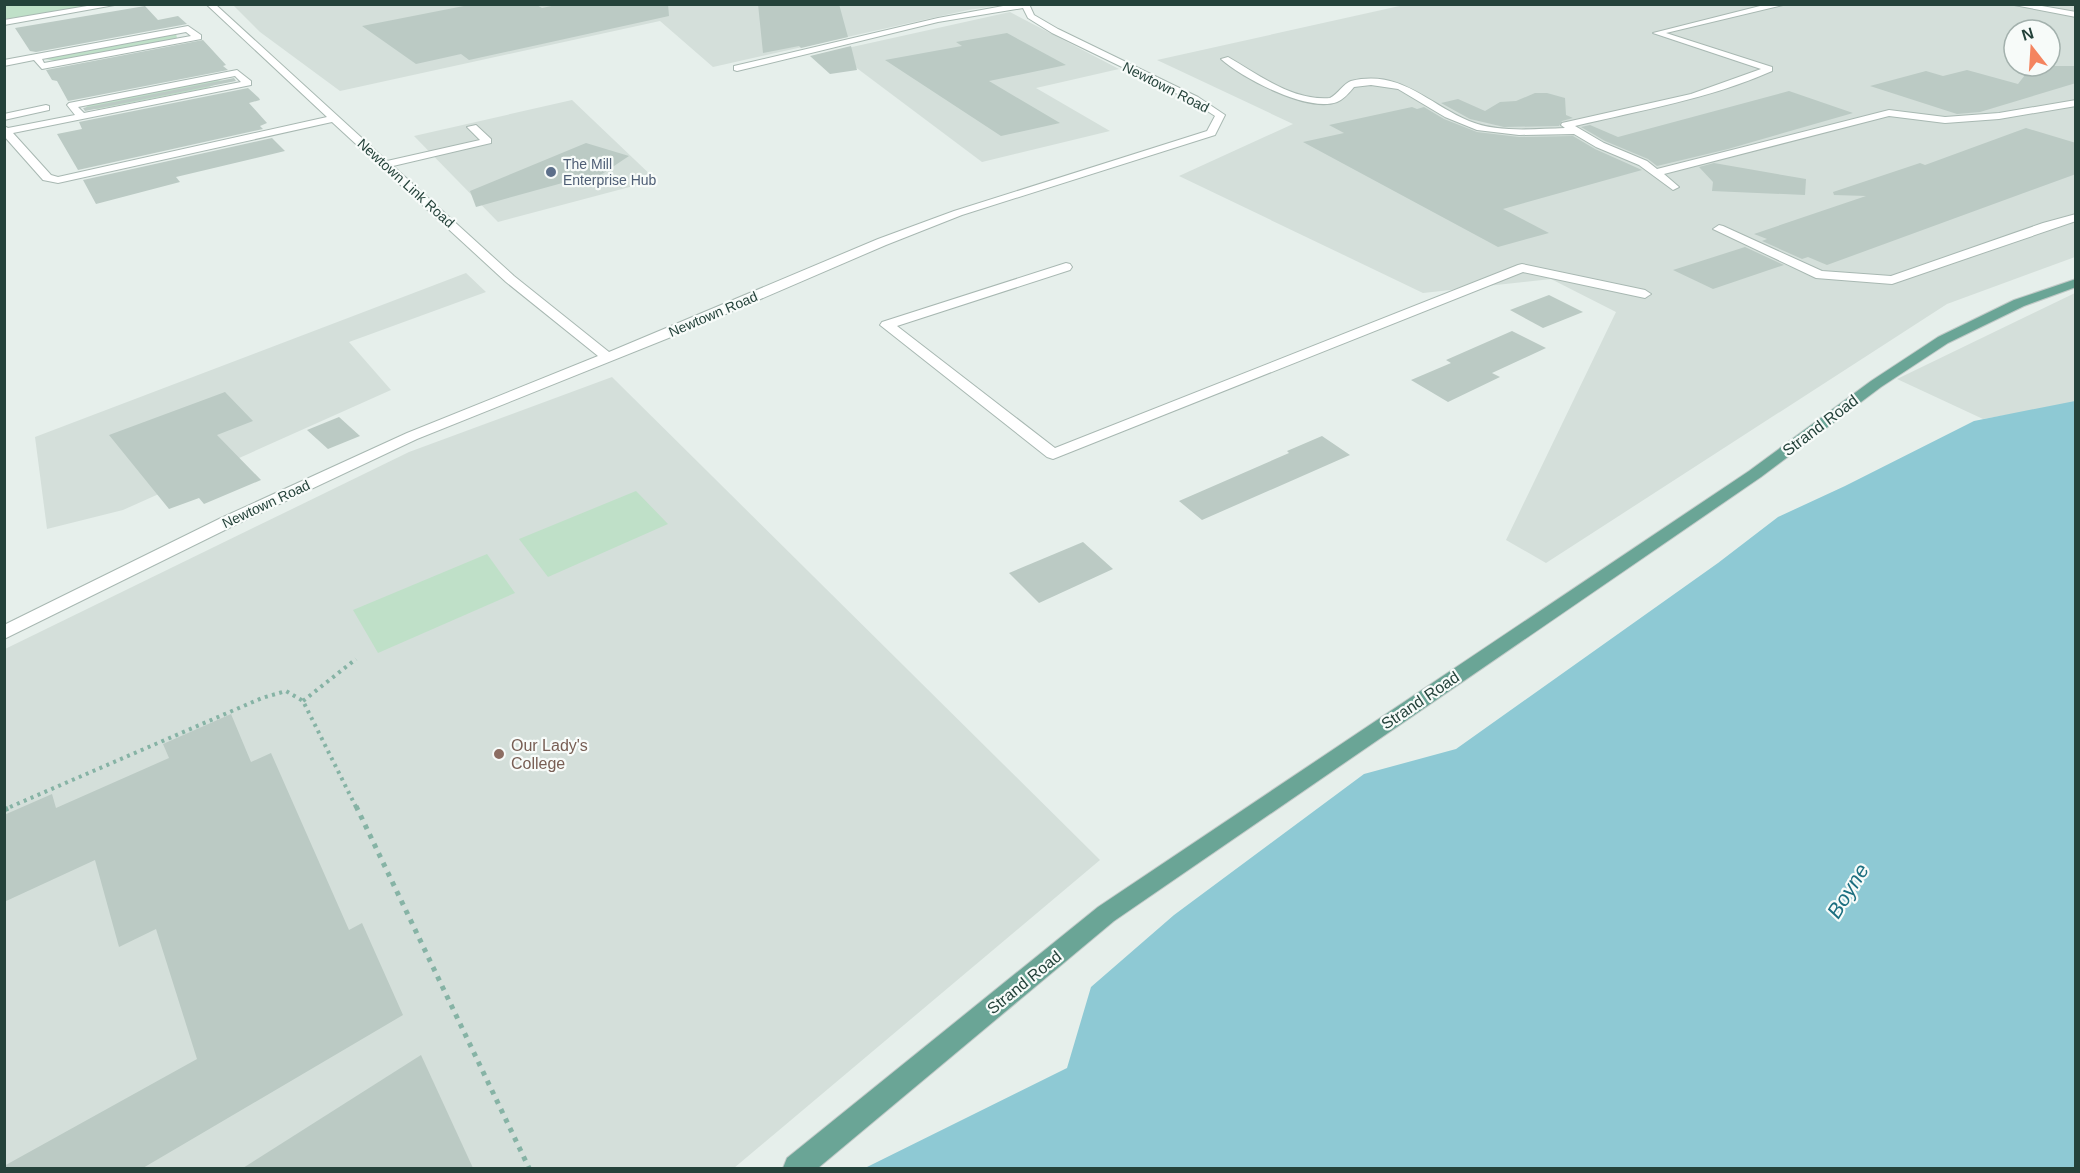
<svg xmlns="http://www.w3.org/2000/svg" width="2080" height="1173" font-family="Arial,sans-serif">
  <style>
    .built { fill: #d4dfda; fill-rule: evenodd }
    .green { fill: #bfe0c8 }
    .water { fill: #8ec9d4 }
    .building { fill: #bbcac4 }
    .lines { fill: none; stroke-linecap: round; stroke-linejoin: round }
    .minor-casing { stroke: #a8b8b2; stroke-width: 2 }
    .major-casing { stroke: #c2cac8; stroke-width: 2 }
    .path-far1 { stroke: #86b3a5; stroke-width: 4; stroke-dasharray: 3 4.5; stroke-linecap: butt }
    .path { stroke: #86b3a5; stroke-width: 5; stroke-dasharray: 4.5 6; stroke-linecap: butt }
    .minor { fill: #fff; fill-rule: evenodd }
    .major { fill: #6aa596; fill-rule: evenodd }
    .service-dot { fill: #5c6f8a; stroke: #f7fbf9; stroke-width: 2 }
    .education-dot { fill: #8d6e63; stroke: #f7fbf9; stroke-width: 2 }
    .labels { text-anchor: middle; stroke-width: 4.5; stroke-linejoin: round; paint-order: stroke }
    .far-street-label { font-size: 14px; fill: #24423a; stroke: #f7fbf9 }
    .far-service-label { font-size: 14px; fill: #4e5e75; stroke: #f7fbf9; text-anchor: start }
    .street-label { font-size: 16px; fill: #24423a; stroke: #f7fbf9 }
    .education-label { font-size: 16px; fill: #785e54; stroke: #f7fbf9; text-anchor: start }
    .near-water-label { font-size: 21px; font-style: italic; fill: #1c6f80; stroke: #f7fbf9 }
  </style>
  <rect width="100%" height="100%" fill="#e6efeb"/>
  <!-- built -->
  <g class="built">
    <path d="M233,5h770l-35,5 -255,57 -53,-46 -320,70 -80,-59z"/>
    <path d="M1404,5h671v252l-128,47 -401,259 -40,-23 110,-228 -65,-33 -128,14 -244,-117 114,-52 -136,-64zM2014,30h36v36h-36z"/>
    <path d="M1010,12l109,57 -83,19 74,43 -128,31 -148,-111z"/>
    <path d="M572,100l84,80 -158,42 -84,-86z"/>
    <path d="M466,273l20,19 -137,50 42,48 -268,120 -76,19 -12,-92z"/>
    <path d="M2075,293v110l-92,16 -86,-40z"/>
    <path d="M612,377l488,483 -366,308h-729v-519l404,-197z"/>
  </g>
  <!-- green -->
  <g class="green">
    <path d="M5,5h95l-95,14z"/>
    <path d="M176,34l1,4 -9,3 -112,20 -11,-2 6,-3z"/>
    <path d="M217,80l6,1 -16,7 -109,21h-13l1,-2 7,-4z"/>
    <path d="M636,491l32,33 -120,53 -29,-38z"/>
    <path d="M487,554l28,39 -137,60 -25,-43z"/>
  </g>
  <!-- water -->
  <path class="water" d="M2075,401v767h-1210l202,-100 24,-81 83,-72 190,-141 92,-25 262,-186 60,-46 67,-31 129,-65z"/>
  <!-- building -->
  <g class="building">
    <path d="M474,4h61l7,4 19,-4h107l1,12 -200,44 -8,-6 -45,10 -54,-38z"/>
    <path d="M758,4h81l9,33 -47,11 -2,-2 -36,7z"/>
    <path d="M145,6l13,14 20,-4 9,8 -151,28 -6,-1 -15,-23z"/>
    <path d="M1007,33l59,32 -77,16 71,42 -59,13 -116,-76 77,-14 -6,-4z"/>
    <path d="M203,40l23,25 -3,1 5,4 -160,31 -11,-20 -5,-1 -6,-10z"/>
    <path d="M851,46l6,24 -27,4 -20,-18z"/>
    <path d="M2032,66h44v17l-96,29 -23,2 -87,-28 56,-15 17,5 24,-6 51,14z"/>
    <path d="M234,78l2,3 -151,30 -2,-3z"/>
    <path d="M248,88l11,10 1,2 -11,3 18,20 -7,3 3,3 -185,41 -21,-36 25,-5 -3,-7z"/>
    <path d="M1789,91l64,22 -125,36 -71,17 -9,-7 -43,-18 -24,-14 9,-2 28,12z"/>
    <path d="M1535,93h12l18,5 1,17 7,3 -11,3 -3,5 -55,1 -34,-8 -29,-16 17,-4 27,12 15,-9 16,-1z"/>
    <path d="M1412,107l5,2 7,-2 20,12 33,13 42,5 54,-1 22,13 47,21 -139,39 46,24 -51,14 -195,-105 41,-9 -15,-8z"/>
    <path d="M2026,128l50,15v31l-249,91 -19,-8 -6,2 -40,-18 5,-2 -13,-5 112,-38 -32,-1 -1,-3 87,-29 5,2z"/>
    <path d="M272,138l13,13 -109,26 4,5 -84,22 -13,-24z"/>
    <path d="M586,143l43,13 -36,24 -9,-3 -108,30 -6,-16z"/>
    <path d="M1714,163l92,16 -1,16 -93,-4 1,-9 -14,-15z"/>
    <path d="M1745,247l39,18 -71,24 -40,-19z"/>
    <path d="M1549,295l34,17 -40,16 -33,-18z"/>
    <path d="M1512,331l34,17 -54,25 8,4 -52,25 -37,-22 40,-17 -5,-3z"/>
    <path d="M225,392l28,29 -36,14 44,45 -57,24 -5,-6 -30,11 -60,-74z"/>
    <path d="M339,417l21,19 -32,13 -21,-19z"/>
    <path d="M1322,436l28,19 -148,65 -23,-19 110,-48 -2,-2z"/>
    <path d="M1083,542l30,27 -74,34 -30,-30z"/>
    <path d="M231,714l20,48 20,-9 78,177 13,-7 41,92 -260,153h-139v-2l193,-107 -41,-130 -37,18 -24,-87 -91,42v-87l48,-21 4,14 113,-50 -6,-14z"/>
    <path d="M421,1055l52,113h-230z"/>
  </g>
  <g class="lines">
    <!-- minor casing -->
    <g class="minor-casing">
      <g id="minor">
        <path d="M99,4h21l-116,21v-5z"/>
        <path d="M206,4h9l172,157 93,-21 -13,-13 9,-2 15,14v4l-98,23 121,110 95,76 269,-113 76,-28 253,-80 8,-15 -23,-15 -140,-68 -24,-15 -5,-10 -85,14 -201,49 -3,-1v-4l204,-48 76,-14h15l5,11 24,14 140,68 27,18 -10,20 -253,80 -76,30 -195,84 -274,110 -184,87 -229,113v-14l217,-107 186,-85 191,-77 -92,-74 -174,-160 -274,61 -15,-3 -39,-44v-10l4,2 67,-13 -8,-10 2,-2 168,-33 14,11v4l-238,48 38,42 7,2 269,-60zM235,76l6,6 -157,31 -6,-6z"/>
        <path d="M1768,4h19l-121,29 106,34v4c-63,28 -130,39 -197,55l29,17 43,18 10,8 232,-59 56,7 54,-4 77,-13v6l-77,13 -54,4 -56,-7 -225,58 15,13 -6,3 -34,-25 -43,-18 -22,-13 -55,1 -42,-5 -32,-13 -47,-28 -27,-4 -17,2c-5,6 -10,12 -17,15 -29,11 -95,-24 -116,-43l7,-2c31,18 65,44 102,41 8,-4 14,-15 21,-17 50,-12 77,23 118,40 29,12 65,8 96,7l-4,-3 1,-2 129,-29 70,-25 -108,-36z"/>
        <path d="M2009,4h21l46,8v5z"/>
        <path d="M188,26l13,9v4l-159,30 -8,-9 -30,6v-6zM186,32l5,4 -147,27 -2,-4z"/>
        <path d="M46,105l3,1v4l-45,10v-6z"/>
        <path d="M2076,214v7l-184,63 -76,-6 -103,-49 6,-4 4,1 99,45 69,5 152,-53z"/>
        <path d="M1066,263l4,1 2,3 -2,3 -173,56 158,122 463,-183 4,-1 123,26 6,4 -6,4 -122,-26 -470,187 -6,-2 -167,-132 2,-3z"/>
      </g>
    </g>
    <!-- major casing -->
    <g class="major-casing">
      <path id="major" d="M2076,279v8l-52,19 -76,37 -67,44 -120,90 -647,444 -296,247h-35l4,-10 311,-251 651,-436 122,-90 67,-44 76,-37z"/>
    </g>
    <!-- path-far1 -->
    <g class="path-far1">
      <path d="M303,701l53,-42"/>
      <path d="M10,807l252,-109 24,-7 17,10 53,106"/>
    </g>
    <!-- path -->
    <g class="path">
      <path d="M356,806l173,362"/>
      <path d="M4,810l9,-4"/>
    </g>
    <!-- minor -->
    <use href="#minor" class="minor"/>
    <!-- major -->
    <use href="#major" class="major"/>
  </g>
  <!-- markers -->
  <circle class="service-dot" cx="551" cy="172" r="6"/>
  <circle class="education-dot" cx="499" cy="754" r="6"/>
  <g class="labels">
    <!-- far-street labels -->
    <g class="far-street-label">
      <text transform="translate(1166 87) rotate(27)" y="5">Newtown Road</text>
      <text transform="translate(406 183) rotate(42)" y="5">Newtown Link Road</text>
      <text transform="translate(713 314) rotate(-23)" y="5">Newtown Road</text>
      <text transform="translate(266 504) rotate(-25)" y="5">Newtown Road</text>
    </g>
    <!-- far-service labels -->
    <g class="far-service-label">
      <text x="563" y="169">The Mill<tspan x="563" dy="16">Enterprise Hub</tspan></text>
    </g>
    <!-- street labels -->
    <g class="street-label">
      <text transform="translate(1820 425) rotate(-37)" y="6">Strand Road</text>
      <text transform="translate(1420 700) rotate(-34)" y="6">Strand Road</text>
      <text transform="translate(1024 982) rotate(-39)" y="6">Strand Road</text>
    </g>
    <!-- education labels -->
    <g class="education-label">
      <text x="511" y="751">Our Lady's<tspan x="511" dy="18">College</tspan></text>
    </g>
    <!-- near-water labels -->
    <g class="near-water-label">
      <text transform="translate(1848 891) rotate(-58)" y="7">Boyne</text>
    </g>
  </g>
  <!-- border -->
  <rect width="2080" height="1173" fill="none" stroke="#24423a" stroke-width="12"/>
  <!-- north arrow -->
  <g transform="translate(2032 48) rotate(343)"><circle r="28" fill="#f7fbf9" stroke="#a3b1ad" stroke-width="1.5"/>
  <path d="M0-4.5L10 22L0 15L-10 22Z" fill="#f4845f"/>
  <text y="-9" font-size="16" font-weight="bold" text-anchor="middle" fill="#24423a">N</text>
  </g>
</svg>
